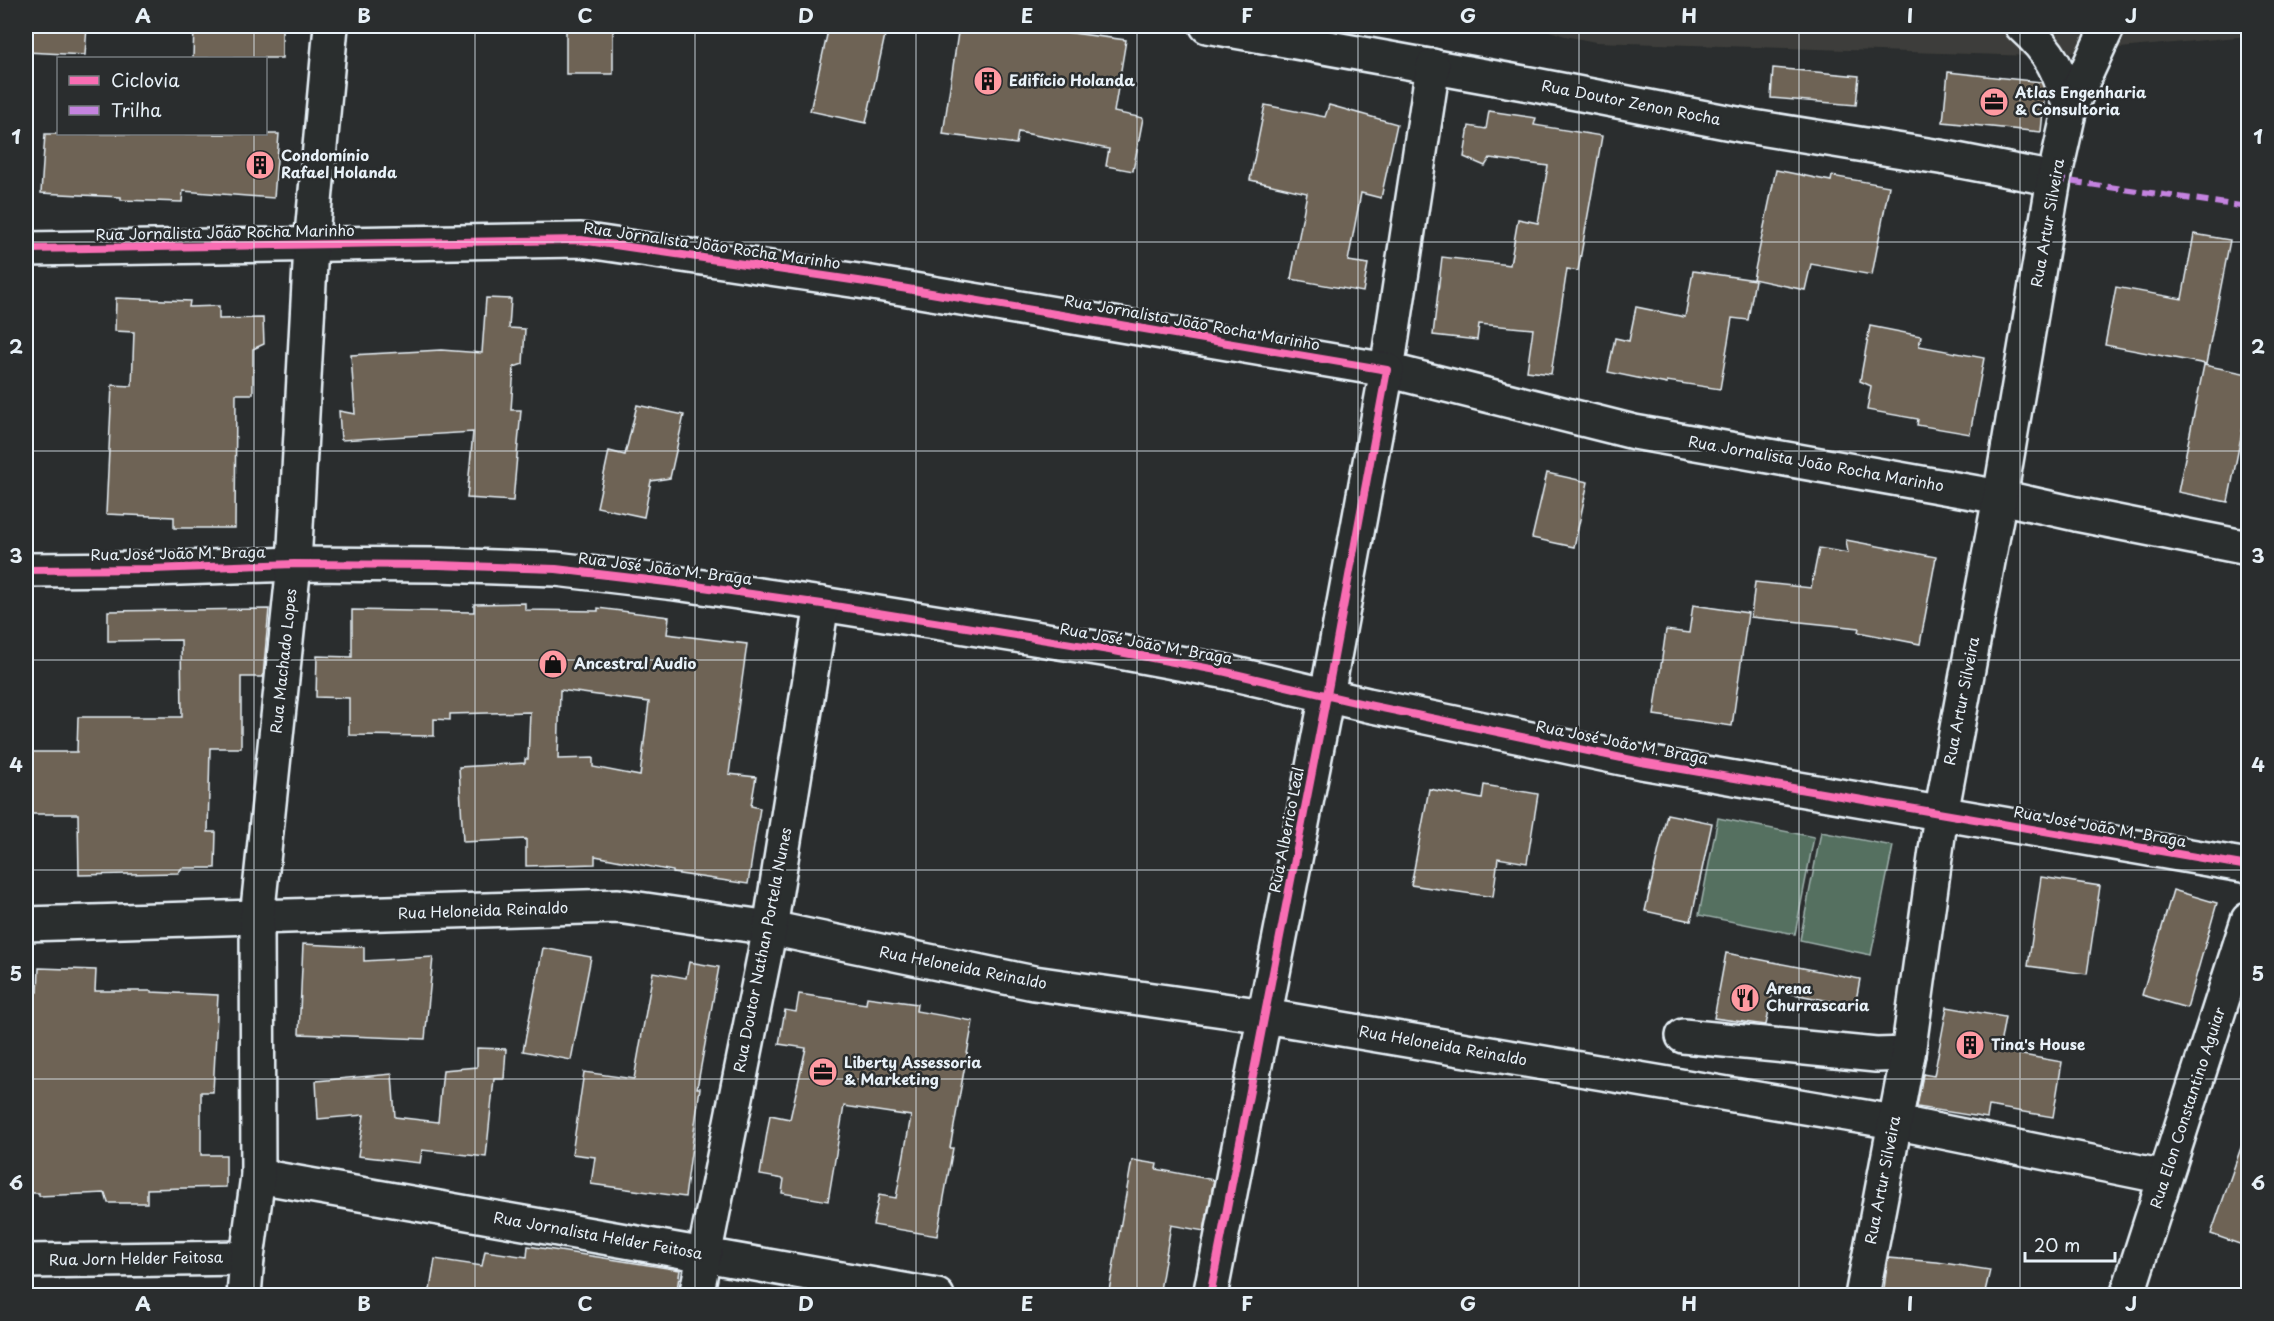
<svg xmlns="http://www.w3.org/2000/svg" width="2274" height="1321" font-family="'Playpen Sans',sans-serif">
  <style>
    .built { fill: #3e3e3a }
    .green { fill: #547060; stroke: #9eb0ac; stroke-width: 1.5 }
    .building { fill: #6e6455; stroke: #e8f1f8; stroke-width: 1.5; fill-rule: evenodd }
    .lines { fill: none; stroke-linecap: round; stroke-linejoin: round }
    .minor-casing { stroke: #e8f1f8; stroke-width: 38 }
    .minor { stroke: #2a2d2e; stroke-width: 33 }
    .quiet { stroke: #c483df; stroke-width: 6; stroke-dasharray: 12 6; stroke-linecap: butt }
    .cycleway-casing { stroke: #2a2d2e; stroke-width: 11 }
    .cycleway { stroke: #f96db3; stroke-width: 8 }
    .grid { fill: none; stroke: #e8f1f8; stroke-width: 1.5; stroke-opacity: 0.55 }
    .labels { text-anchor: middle; stroke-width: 5; stroke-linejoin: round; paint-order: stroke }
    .poi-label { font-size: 15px; font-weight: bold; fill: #e8f1f8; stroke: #2a2d2e; text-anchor: start }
    .street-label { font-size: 15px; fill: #e8f1f8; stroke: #2a2d2e }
    .neatline { fill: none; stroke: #e8f1f8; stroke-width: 2 }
    .grid-label { font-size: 20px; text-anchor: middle; font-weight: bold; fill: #e8f1f8 }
  </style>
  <rect width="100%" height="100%" fill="#2a2d2e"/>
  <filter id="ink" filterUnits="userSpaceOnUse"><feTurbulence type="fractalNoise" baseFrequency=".0167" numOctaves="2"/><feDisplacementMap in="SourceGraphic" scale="12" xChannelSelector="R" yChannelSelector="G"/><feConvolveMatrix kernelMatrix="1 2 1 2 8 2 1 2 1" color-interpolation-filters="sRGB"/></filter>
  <g filter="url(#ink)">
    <!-- built -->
    <path class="built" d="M1534,26h714v10l-214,20 -438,-14 -31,-6z"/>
    <!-- green -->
    <g class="green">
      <path d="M1718,818l96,19 -19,97 -96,-19z"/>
      <path d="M1821,832l72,14 -22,109 -71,-15z"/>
    </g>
    <!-- building -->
    <g class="building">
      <path d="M26,26h61l-2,29 -59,-3z"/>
      <path d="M194,26h88v32h-89z"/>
      <rect x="566" y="26" width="47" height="48"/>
      <path d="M829,26h58l-21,97 -56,-12z"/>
      <path d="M959,26h60l107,14 -12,72 29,6 -10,53 -27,-5 3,-17 -91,-17 -2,12 -73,-10z"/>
      <path d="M1773,68l86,8 -3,29 -85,-7z"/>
      <path d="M1948,72l93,10 4,9 -4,41 -98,-10z"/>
      <path d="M1265,105l60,12 4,-12 68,19 -16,74 -20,-5 -13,68 20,3 -5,28 -72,-13 16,-86 -57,-13z"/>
      <path d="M1489,111l47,7 -2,7 68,11 -24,135 -11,-2 -16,105 -24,-3 6,-42 -54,-5 -2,16 -44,-5 9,-78 68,8 8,-46 20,4 10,-57 -58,-8 -5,8 -21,-9 5,-31 17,3z"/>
      <path d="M45,134h234l-5,64 -91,-7 -1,11 -61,-2v-3l-80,-4z"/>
      <path d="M1776,170l55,11 1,-5 57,10 -17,89 -61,-11 -6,26 -52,-11z"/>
      <path d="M2194,234l36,6 -24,124 -101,-19 11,-58 66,12z"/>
      <path d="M1693,271l62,9 -7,40 -16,-2 -12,71 -53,-8v3l-59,-12 7,-34 14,3 7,-34 49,10z"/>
      <path d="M116,298l74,3 -1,6 30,-1v13l44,-1 1,26 -11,5v45h-17l-1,134h-61v-11l-68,-3 6,-129 20,1 2,-54 -19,-1z"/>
      <path d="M486,298l25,1 -2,29 16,1 -2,35 -9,3 -3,43h10l-8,91 -46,-3 6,-66 -132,8 -2,-29 16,3 -4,-59 90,-5 41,3z"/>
      <path d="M1870,326l51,10 -2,10 65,12 -14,76 -53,-9 1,-6 -51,-9 4,-24 -11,-5z"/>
      <path d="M2204,365l44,9v28l-20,100 -50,-10z"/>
      <path d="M637,405l47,10 -14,63 -19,3 -7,36 -47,-10 12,-56 16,4z"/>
      <path d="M1547,473l41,9 -14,65 -42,-9z"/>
      <path d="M1846,540l90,17 -16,87 -62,-12 1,-4 -108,-11 4,-35 56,6 8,-40 29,5z"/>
      <path d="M525,603v7l73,1v-3l71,9 -2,17 80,10 -18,130 27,3 -5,29 9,2 -12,76 -75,-11v-2l-78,-15v8l-69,2v-27l-63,3 -4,-75 66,-4v-4h3l2,-47 -80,2v6l-16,-1v17l-85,-1v-37l-33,-1 1,-41 35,1v-47l122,2v-8zM560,690l89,12 -9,74 -47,-9v-9l-35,1z"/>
      <path d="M1693,605l55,8 -16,113 -78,-11 12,-85 23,3z"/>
      <path d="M269,609l-6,68h-22v71h-31l-2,84h8l-1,36h-33l-4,5 -99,2 -1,-61h-52v-38h3v-24h48l1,-35h104l-1,-77 -73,1v-30z"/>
      <path d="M1484,785l54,9 -11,69 -29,-5 -5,39 -82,-12 18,-96 53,10z"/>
      <path d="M1667,814l45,9 -21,98 -46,-10z"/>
      <path d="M2041,877l59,9 -13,88 -59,-8z"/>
      <path d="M2173,890l44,13 -30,105 -45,-13z"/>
      <path d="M303,944l61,3v14l69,-4 -8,82 -126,-5z"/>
      <path d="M543,948l48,9 -20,103 -48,-9z"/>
      <path d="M1726,953l134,26 -5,27 -82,-16 -7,35 -52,-7z"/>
      <path d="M689,962l30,5 -22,121h3l-15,109 -94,-13 4,-27 -23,-3 12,-82 50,7 19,-107 33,6z"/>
      <path d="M39,968l57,2 -1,21h56v1l67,3 -5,97h-12v63h25v32l-79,2v14h-39l-3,-10 -66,3v-3h-13v-202l12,1z"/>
      <path d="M799,994l67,10 1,-7 50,7 -1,7 57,10 -23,127h3l-16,88 -64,-11 6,-30 17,3 15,-82 -67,-10 -16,95 -46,-8 2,-14 -24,-4 10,-60 20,4 16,-71 -27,-4 6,-34 11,2z"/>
      <path d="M1947,1007l58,10 -6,34 63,11 -9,55 -64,-11 -2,12 -70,-11 6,-33 11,2z"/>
      <path d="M477,1048l29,1 -2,30h-10l-8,78 -64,-7 -2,13 -62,-7 6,-41 -46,4 -2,-38 76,-7 3,43 43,5 5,-52 34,-3z"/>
      <path d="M2245,1136l3,1v110l-37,-13z"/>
      <path d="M1132,1160l25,4 -1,5 58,11 -10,51 -33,-6 -12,71h-20l-30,-5z"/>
      <path d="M528,1246l152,24 -4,26h-247l6,-37 47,7 3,-15 42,6z"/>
      <path d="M1888,1258l49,4 53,8 -6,26h-101z"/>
    </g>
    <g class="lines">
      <!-- minor casing -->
      <g class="minor-casing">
        <g id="minor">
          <path d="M1207,26l328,59 212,41 199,32 108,21"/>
          <path d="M2022,26c30,27 37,44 48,82"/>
          <path d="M1433,66l-46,304 247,62 366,65 76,17 172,34"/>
          <path d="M26,249l555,-9 291,43 515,87 -60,325 -117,601"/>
          <path d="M26,570l126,-1 142,-5 144,1 118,4 119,14 147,21 287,46 113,21 146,34 273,57 607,104"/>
          <path d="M26,924l592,-18 152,22 264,55 231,33 629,106 271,55"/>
          <path d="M1683,1036l193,19 32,-1"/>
          <path d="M258,1176l679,120"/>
          <path d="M26,1261l221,-3"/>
          <path d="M244,1296l3,-38 11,-82 -1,-258 37,-354 17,-318 20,-220"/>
          <path d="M696,1296l74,-368 52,-324"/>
          <path d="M1862,1296l46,-242 33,-240 59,-317 54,-318 16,-71 38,-82"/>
          <path d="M2127,1296l121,-376"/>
        </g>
      </g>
      <!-- minor -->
      <use href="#minor" class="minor"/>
      <!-- quiet -->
      <path class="quiet" d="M2054,179l194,28"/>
      <!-- cycleway casing -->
      <g class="cycleway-casing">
        <g id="cycleway">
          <path d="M26,249l555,-9 291,43 515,87 -60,325 -117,601"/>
          <path d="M26,570l126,-1 142,-5 144,1 118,4 119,14 147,21 287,46 113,21 146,34 273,57 607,104"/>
        </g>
      </g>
      <!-- cycleway -->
      <use href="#cycleway" class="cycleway"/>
    </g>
  </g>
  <!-- grid -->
  <path class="grid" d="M254,26v32M475,26v1270M695,26v1270M916,26v1270M1137,26v1270M1358,26v1270M1579,26v1270M1799,26v1270M2020,26v1270M254,134v1162M26,242h2222M26,451h2222M26,660h2222M26,870h2222M26,1079h2222"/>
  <!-- icons -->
  <defs>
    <g id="building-disc" transform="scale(1.5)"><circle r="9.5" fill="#ff9aa2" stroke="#2a2d2e"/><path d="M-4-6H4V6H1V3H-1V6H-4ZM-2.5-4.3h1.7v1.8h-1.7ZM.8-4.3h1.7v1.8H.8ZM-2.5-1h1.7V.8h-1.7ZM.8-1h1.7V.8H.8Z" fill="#111"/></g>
    <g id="office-disc" transform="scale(1.5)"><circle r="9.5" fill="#ff9aa2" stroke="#2a2d2e"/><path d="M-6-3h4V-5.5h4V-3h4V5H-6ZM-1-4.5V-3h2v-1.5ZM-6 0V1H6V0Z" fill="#111"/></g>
    <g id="shop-disc" transform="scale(1.5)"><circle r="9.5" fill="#ff9aa2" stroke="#2a2d2e"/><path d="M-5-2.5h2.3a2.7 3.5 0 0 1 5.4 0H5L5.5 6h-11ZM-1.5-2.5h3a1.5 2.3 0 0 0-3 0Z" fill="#111"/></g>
    <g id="restaurant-disc" transform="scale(1.5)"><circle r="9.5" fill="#ff9aa2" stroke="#2a2d2e"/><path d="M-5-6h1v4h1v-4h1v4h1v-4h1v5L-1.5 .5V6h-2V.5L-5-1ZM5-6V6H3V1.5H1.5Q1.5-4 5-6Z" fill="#111"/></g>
  </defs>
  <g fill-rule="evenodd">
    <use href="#building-disc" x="988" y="81"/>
    <use href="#office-disc" x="1994" y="102"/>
    <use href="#building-disc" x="260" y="165"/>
    <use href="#shop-disc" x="553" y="664"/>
    <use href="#restaurant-disc" x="1745" y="998"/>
    <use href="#building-disc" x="1970" y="1045"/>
    <use href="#office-disc" x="823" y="1072"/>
  </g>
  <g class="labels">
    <!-- poi labels -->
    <g class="poi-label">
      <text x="1009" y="86">Edifício Holanda</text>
      <text x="2015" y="98">Atlas Engenharia<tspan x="2015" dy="17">&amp; Consultoria</tspan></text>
      <text x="281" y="161">Condomínio<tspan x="281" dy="17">Rafael Holanda</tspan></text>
      <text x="574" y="669">Ancestral Audio</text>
      <text x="1766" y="994">Arena<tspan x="1766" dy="17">Churrascaria</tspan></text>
      <text x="1991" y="1050">Tina's House</text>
      <text x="844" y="1068">Liberty Assessoria<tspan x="844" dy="17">&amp; Marketing</tspan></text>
    </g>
    <!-- street labels -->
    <g class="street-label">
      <text transform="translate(1631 103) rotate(11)" y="5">Rua Doutor Zenon Rocha</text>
      <text transform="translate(2048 223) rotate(-80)" y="5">Rua Artur Silveira</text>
      <text transform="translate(225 233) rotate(-1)" y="5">Rua Jornalista João Rocha Marinho</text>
      <text transform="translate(712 246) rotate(8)" y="5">Rua Jornalista João Rocha Marinho</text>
      <text transform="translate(1192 323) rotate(10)" y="5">Rua Jornalista João Rocha Marinho</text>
      <text transform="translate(1816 464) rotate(10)" y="5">Rua Jornalista João Rocha Marinho</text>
      <text transform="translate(178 554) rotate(-1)" y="5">Rua José João M. Braga</text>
      <text transform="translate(665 569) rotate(7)" y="5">Rua José João M. Braga</text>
      <text transform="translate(1146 644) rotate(10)" y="5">Rua José João M. Braga</text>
      <text transform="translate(284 661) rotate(-84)" y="5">Rua Machado Lopes</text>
      <text transform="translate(1962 701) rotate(-79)" y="5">Rua Artur Silveira</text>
      <text transform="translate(1622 743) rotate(11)" y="5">Rua José João M. Braga</text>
      <text transform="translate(2100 827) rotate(10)" y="5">Rua José João M. Braga</text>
      <text transform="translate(1287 830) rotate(-79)" y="5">Rua Alberico Leal</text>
      <text transform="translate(483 911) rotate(-2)" y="5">Rua Heloneida Reinaldo</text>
      <text transform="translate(763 950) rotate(-79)" y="5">Rua Doutor Nathan Portela Nunes</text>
      <text transform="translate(963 968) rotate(11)" y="5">Rua Heloneida Reinaldo</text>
      <text transform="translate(1443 1046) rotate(10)" y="5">Rua Heloneida Reinaldo</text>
      <text transform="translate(2188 1108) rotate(-72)" y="5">Rua Elon Constantino Aguiar</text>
      <text transform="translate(1883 1180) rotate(-79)" y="5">Rua Artur Silveira</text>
      <text transform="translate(598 1236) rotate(10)" y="5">Rua Jornalista Helder Feitosa</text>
      <text transform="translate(136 1259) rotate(-1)" y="5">Rua Jorn Helder Feitosa</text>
    </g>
  </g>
  <!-- margin -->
  <rect width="2274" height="1321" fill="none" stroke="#2a2d2e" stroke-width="66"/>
  <!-- legend -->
  <rect x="57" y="57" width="210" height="78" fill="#2a2d2e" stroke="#767b7f" stroke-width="1.5"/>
  <rect x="69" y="76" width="30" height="9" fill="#f96db3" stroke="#767b7f" stroke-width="1.5"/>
  <text x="111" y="87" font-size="18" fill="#e8f1f8">Ciclovia</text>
  <rect x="69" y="106" width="30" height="9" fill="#c483df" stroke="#767b7f" stroke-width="1.5"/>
  <text x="111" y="117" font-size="18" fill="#e8f1f8">Trilha</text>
  <!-- scale -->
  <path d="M2025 1252v9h90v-9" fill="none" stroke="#e8f1f8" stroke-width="3"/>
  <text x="2034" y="1252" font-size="18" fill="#e8f1f8" stroke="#2a2d2e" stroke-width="4.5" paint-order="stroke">20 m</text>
  <rect x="33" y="33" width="2208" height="1255" class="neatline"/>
  <g class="grid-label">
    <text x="143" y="23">A</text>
    <text x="364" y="23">B</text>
    <text x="585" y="23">C</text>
    <text x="806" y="23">D</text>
    <text x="1027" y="23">E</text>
    <text x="1247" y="23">F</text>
    <text x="1468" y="23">G</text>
    <text x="1689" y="23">H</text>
    <text x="1910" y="23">I</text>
    <text x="2131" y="23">J</text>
    <text x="16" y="144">1</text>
    <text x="2258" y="144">1</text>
    <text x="16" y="354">2</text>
    <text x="2258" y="354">2</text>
    <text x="16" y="563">3</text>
    <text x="2258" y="563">3</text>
    <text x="16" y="772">4</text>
    <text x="2258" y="772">4</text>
    <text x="16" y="981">5</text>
    <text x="2258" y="981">5</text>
    <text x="16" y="1190">6</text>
    <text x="2258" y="1190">6</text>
    <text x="143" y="1311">A</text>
    <text x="364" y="1311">B</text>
    <text x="585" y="1311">C</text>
    <text x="806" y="1311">D</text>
    <text x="1027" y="1311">E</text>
    <text x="1247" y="1311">F</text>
    <text x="1468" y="1311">G</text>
    <text x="1689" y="1311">H</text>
    <text x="1910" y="1311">I</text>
    <text x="2131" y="1311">J</text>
  </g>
</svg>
